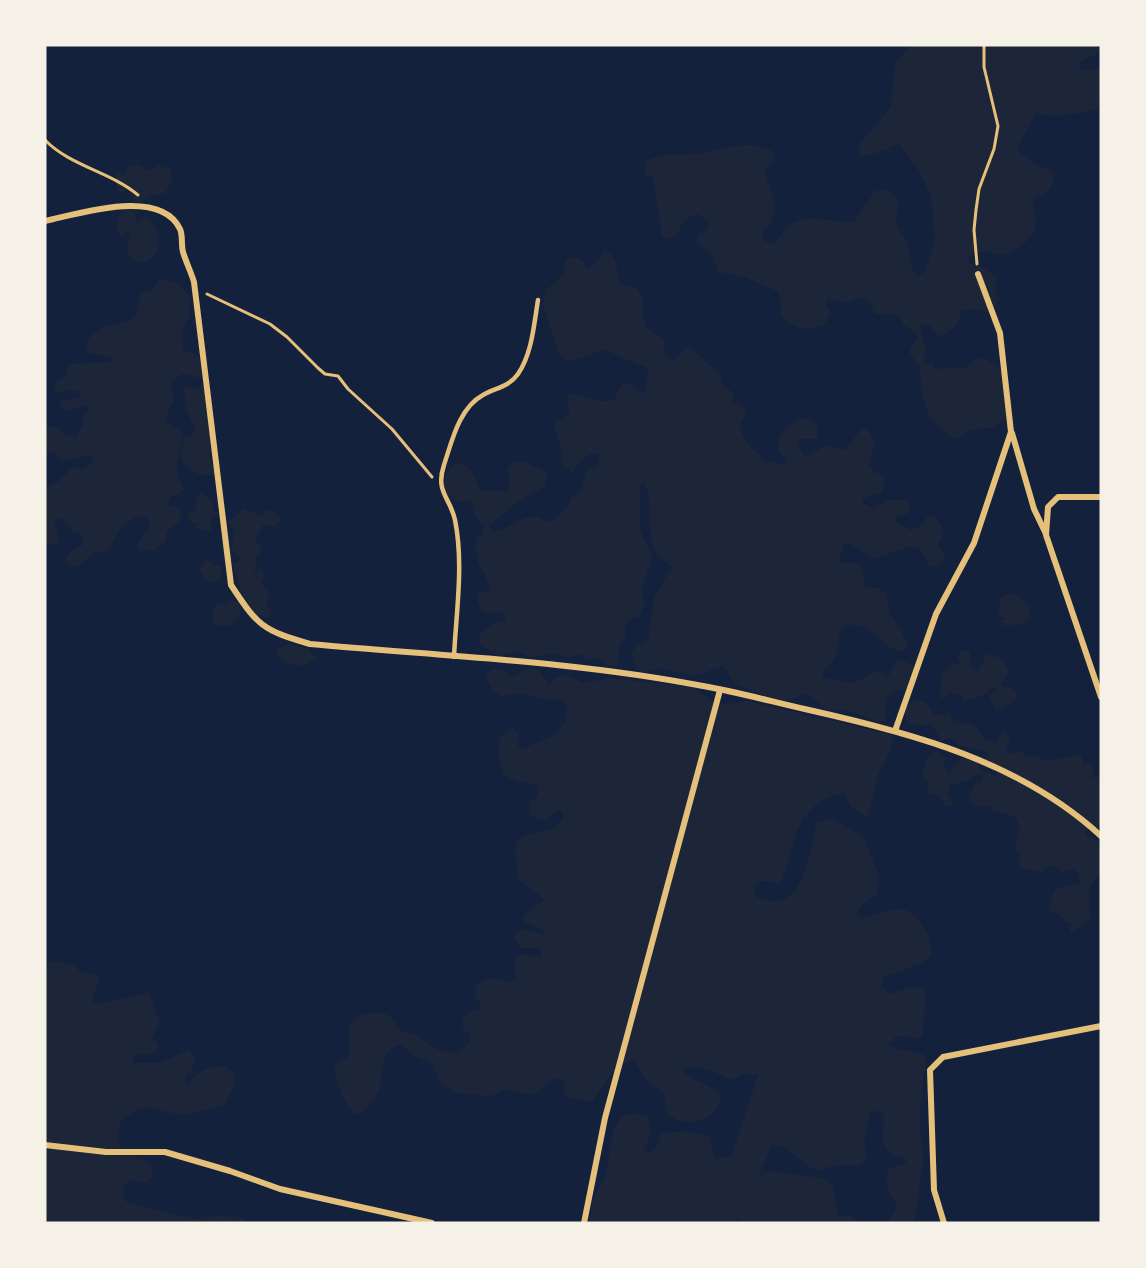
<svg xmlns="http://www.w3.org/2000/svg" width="1146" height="1268" font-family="'Nunito Sans',sans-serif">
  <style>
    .green { fill: #1d2539 }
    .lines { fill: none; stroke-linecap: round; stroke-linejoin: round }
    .path { stroke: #e5c07b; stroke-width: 3 }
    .service { stroke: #e5c07b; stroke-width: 4.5 }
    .minor { stroke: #e5c07b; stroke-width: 6 }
  </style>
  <rect width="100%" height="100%" fill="#14213d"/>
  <!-- green -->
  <g class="green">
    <path d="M910,45h191l-1,8 -20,9 1,8 19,-1 1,3v28l-5,10 -38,6 -23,-2 -18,35 17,15 19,7c2,15 -4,25 -19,27 -3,9 1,14 2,23 2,17 -21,30 -34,35 -15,-5 -22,-9 -34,3l2,5 12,3 14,9v30l-9,6 -15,-3 -10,1 -6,16 -13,10 -6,-1 -7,-10 -7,-1 -3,3 6,24 -4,12h11l1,5c11,2 21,-1 32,0l8,-8 9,-2 23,12 6,35 -7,15 -13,8 -20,1 -14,10 -11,-5 -18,-18 -7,-23 -2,-27 -10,-12v-6l8,-10 -2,-6 -13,-7 -4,-11h-24l-7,-15 -5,-2 -16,6 -19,-4 -3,3 6,11 -7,12c-16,8 -30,4 -43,-9v-15l-4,-10 -33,-14 -25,-5 -8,-19 -14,-9 1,-9 10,-6 1,-6 -11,-9c-14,3 -16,10 -22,22l-8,3 -6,-3 -9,-58 -9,-5 2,-12c20,-9 29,-5 49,-7 27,-3 49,-17 77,-3l3,7 -3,7 -8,5c5,16 16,36 7,53 -4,7 -9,8 -9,17l10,4c8,-5 9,-11 16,-17 15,-15 47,-4 66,-5l21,-31 11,-2c23,17 5,19 12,38 1,4 6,8 8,12 6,13 2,26 11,37l8,-4 10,-32 -4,-44 -12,-25 -20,-27 -28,11h-11l-1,-10 32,-38 4,-43z"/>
    <path d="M138,164l12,7 8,-6 12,4 3,10 -8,14 -17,4 -7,5 -5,-1 -9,-11 -7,4 -4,-8v-14l8,2 4,-7z"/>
    <path d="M124,207l11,6 1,11 10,-8c12,8 19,32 6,42 -2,2 -5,2 -8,5l-14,-5 -4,-11 4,-8 -2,-9 -6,6 -6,-6 3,-14 3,-2 -1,-5z"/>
    <path d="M604,250c16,7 11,20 16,33l17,5 6,10 -1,18 5,12 17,11 1,16 6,5 5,-1 13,-13 30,27 3,10 12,11 -3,9 6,-1 8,7 1,6 -6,10c3,16 9,20 20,30l2,6 24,3 2,-4 -9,-7c-5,-18 13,-35 30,-35l9,8 -1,13h-18l-1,5 7,13 21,-12 19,5 16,-21 7,1 7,12 -6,23 7,8 6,1 3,6 -3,12 -19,7 -1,4 11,5 17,-8h16l4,5 -2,8 -13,5 1,4 14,8 8,-2 9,-11 6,-1c10,8 14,20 4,29l8,10 -3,9 -12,3 -10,-19 -13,-1 -33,12 -26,-17 -4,2 -6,19c26,-3 25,1 26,24l15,1 7,6 3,18 19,31 -6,9c-18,-3 -26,-21 -38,-25 -31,-10 -22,14 -29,30 -2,6 -7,10 -12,14v7l30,5 26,-13 8,8 11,-19 15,6 2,14 -4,11h-15l-10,8 -1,22 -8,2 -26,-11 -26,-1 -14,-15c-11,-2 -13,3 -22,5 -10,3 -43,-12 -53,-16 -8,-4 -6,-14 -14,-18l-27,10 -37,-8 -16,5 -5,-4 -6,-16 8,-10 5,1 4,-4 6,-42 18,-31c-4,-4 -8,-5 -12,-9 -19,-23 -4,-60 -16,-74l-4,1v45l13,27 -12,32 4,16 -7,12 -6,1 -7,9v11l-6,10 -1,18 -11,-1 -10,-7 -9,2 -9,-6 -11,3 -18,-4 -18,5 -15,-7 -19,5 -19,-12 1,-10 12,-10 12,-3 2,-4 -3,-4 -21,-1 -5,-13 2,-6 10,-1 1,-3 -6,-17 -6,-9v-10l-3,-4 1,-11 6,-4 2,-7 -10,-12 -1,-14c-7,-1 -14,2 -20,-1 -17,-10 -6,-31 5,-38l13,8 10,21h26l2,-6 -1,-17 6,-6 8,-1 25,11 -2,14 -27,16 -29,24 3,4c17,2 28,-16 45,-13 4,1 8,4 13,5l16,-13 6,-12 9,-6 6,-22 12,-3v-11l-6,-2 -9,4 -12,16 -11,-10 1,-13 -8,-24 2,-4 13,-7 -2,-16 3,-6 30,8h13l9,-17 6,-1 15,11 3,-3 2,-23 -44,-18 -36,12 -10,-10 -15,-48 3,-14 17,-16 3,-14 8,-3 8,3 5,9 6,-3z"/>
    <path d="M160,279l18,4 13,15 -2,19 -7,12 1,21 16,6 3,16 -2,6 -17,-4 -12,6 3,21 -5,7 -3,14 13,7 4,8c-2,22 -13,29 1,52l-3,4 -10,3 -4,8 14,5c1,13 -5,16 -15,23v9l-13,10 -13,-1 -3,-4 7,-13 5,-3 1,-6 -5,-7c-23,-3 -27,22 -39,34l-12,2 -17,13h-7l-4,-3c0,-11 8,-14 17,-18l-2,-12 -9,-1 -8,-12 -6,-2 -3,2c0,9 4,15 3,24l-13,1v-57l14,-7 15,-15 9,4 10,-8 1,-4 -8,-3 -25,7 -7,-10h-6l-3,4v23v-46l2,-5c12,-4 12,2 21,8h9l6,-12v-6l8,-11 -6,-2 -19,6 -8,-8 3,-3 18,-2 2,-6 -9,-2 -16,3 -2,-5 2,-7 9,-4 5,-13 42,-2 1,-4 -24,-5 -3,-8c9,-23 31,-18 49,-27l6,-25 11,-3z"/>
    <path d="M202,384c7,16 10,59 8,76l4,8v6c-14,5 -27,-4 -34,-17l5,-21h7l3,-8 -9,-18 -2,-21 3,-3 8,3z"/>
    <path d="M202,493l12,11 -2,5 6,4 -8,7 2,10 -5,2 -11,-4 1,-5 -6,-1 -4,-6 2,-5h7v-14z"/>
    <path d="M244,508l16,8 8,-6h5l9,9 -6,7 -13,-1 -8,15 7,9 -6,8 1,7 -4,8 8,-4 2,1 1,9 -3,4 9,13 -4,7 6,11 -5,6 -6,-4h-6c-14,-17 -17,-33 -23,-53l6,1 2,-5 -9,-8 3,-19 -6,-8z"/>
    <path d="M206,559l9,6 7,1 -2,14 -8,3 -9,-6 -1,-5h-4z"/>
    <path d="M1012,592l14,10 5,7 -3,3 2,4 -5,7 -20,3 -3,-3 1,-3 5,-1 -10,-4 2,-9 -2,-7z"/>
    <path d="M232,600l9,5 -1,11 -4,2 -4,7 -10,1 -8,-2 -2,-11 6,-10 9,1z"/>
    <path d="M292,644l18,5v4l6,2 -1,5 -13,6 -19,-3 -6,-9 1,-6z"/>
    <path d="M962,650l7,1 2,7 -2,7 9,6 9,-17 14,4 8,13 -9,15 12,2 5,5 -1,6 -13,9 -8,1 -6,-12 8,-8 -2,-2 -18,11 -15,3v-6l-12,-3 -4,6h-6l1,-23 12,-11 9,1 -5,-9z"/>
    <path d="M494,669l9,1 11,7 11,-8 14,1 10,15 6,-7 12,-3 17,8 27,-5 81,9 26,18 29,-4 145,34c3,14 -9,27 -14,40 -5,14 -5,28 -11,42l-16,-10 -7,-14c-52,11 -47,51 -63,90l-21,-2 -6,6 2,10c6,1 12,4 18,4 30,1 39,-57 42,-78l14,-5 33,18 16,39 -2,19 -17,12 -3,9 6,3c12,-4 25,-10 38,-9 16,0 34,32 30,47l-9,7 -38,14 -3,9 9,8 22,-8 12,3 2,7 -3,37 -3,5 -23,-2 -9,8c10,8 24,5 36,11l2,7 -5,31 -1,36 3,33 -9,61h-27l10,-17c-7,-14 -14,-21 -9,-37l18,-6 -1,-5c-28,-4 -22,-21 -21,-43l-4,-5 -10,3 -6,31 3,13 -6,8 -29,1 -14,5c-15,-6 -23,-17 -36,-25l-11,1 -13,30 10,-6 55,7 10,9 5,28 14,1 6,7h-118l-2,-7 -1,7h-148c2,-10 3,-23 8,-32 4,-7 8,-13 10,-21 5,-27 2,-69 42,-53l1,19 -7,14 7,3 6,-5 6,-15 23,-2 24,5 6,23 17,-4 26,-80 -16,-1 -8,6c-18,-5 -33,-19 -51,-10 7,12 26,13 37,24 2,31 -47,37 -55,14 -1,-4 0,-10 0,-15l-18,-11 -13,-22c-20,5 -30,26 -42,42l-28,-5v-17l-6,-2 -8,3 -16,14 -29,-5 -15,6 -32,-3 -17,-9 -9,-21 -17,-7 -15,-11c-23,6 -15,28 -21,45 -3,9 -12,17 -18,24l-7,-1c-9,-9 -22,-37 -19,-50 24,-7 11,-18 14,-35 4,-15 31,-20 42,-11 4,4 7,11 12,15 24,1 26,24 57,20l11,-12 -1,-6c-18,-10 -2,-25 13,-25l-7,-11 -2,-10c12,-13 22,-11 37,-5l5,-3 -2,-19 4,-7 22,3 2,-5 -4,-4h-17l-8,-10 7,-10 23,7 2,-5 -22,-9v-6l22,-15 -27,-21 -3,-35c12,-17 39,-6 49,-27l-2,-6 -5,-1 -13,11 -5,-1 -10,-7 1,-11 8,-7 -1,-11 -19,-2 -14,-7c-6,-17 -13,-40 9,-47l5,4v14l4,3 29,-12 15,-15 1,-17 -9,-6 -13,1 -24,-7 -19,3 -8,-4 -8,-13 2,-7z"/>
    <path d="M917,699l10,4 8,13 15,-4 4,11c22,2 17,-5 31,17l12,2 5,-9 4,-1 4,7 -4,11 2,3 14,-1 4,5 11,-1 9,5 32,-6 4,2 1,7 7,-1 4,4 -1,8 -4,4 12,-4v46l-3,6 -11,3 -2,5 16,8v32l-11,10c-1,12 -1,23 0,34l-19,14 -2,-1 2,-8 -6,-2 -6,-8 -7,-1 -3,-5 5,-18 26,-7 -2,-10 -5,-4 -10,3 -10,-7 -12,7 -20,-4 -3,-7 4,-7 -8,-6 6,-18 -3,-11 -12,-6 -11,-1 -4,-6 -13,1 -9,-7 7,-16 7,-3v-6l-6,-1 -10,7 -16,4 -3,10 7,7 -3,5 -6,-1 -3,-8 -15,-5 1,-11 -6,-6c2,-11 3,-21 15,-25l9,7 -4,11h5l2,6 12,-17 15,3 6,11 9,1 3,5 4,-5 -14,-13 4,-5 -2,-3 -28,-7 -8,-7 -9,2 -10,-16 -11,2 -14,-4 -1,-15z"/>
    <path d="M55,961l21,5 4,6 17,2 3,7 -7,13 1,9c20,2 35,-10 56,-8l10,28 -9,16 5,2 3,6 -3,6 -21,2 -3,4 2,4h25l30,-13 7,9c-1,10 -11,14 -12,25h5c10,-16 22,-18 39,-17l7,8 -2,14 -9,16c-13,4 -28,9 -42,9 -30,-1 -33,-19 -62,8 -6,34 6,30 31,42l2,11 -7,8 -17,-3 -5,5 -1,11 3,6 69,17 25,-4 24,4 3,4h-202v-248l4,-13z"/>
  </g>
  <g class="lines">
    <!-- path -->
    <g class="path">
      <path d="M45,140c25,26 66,32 93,55"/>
      <path d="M977,264l-3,-34 2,-20 3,-21 15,-40 4,-23 -14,-59v-22"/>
      <path d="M207,294l63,30 17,13 31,31 7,6 13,2 10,13 44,40 40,48"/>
    </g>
    <!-- service -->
    <path class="service" d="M454,657c2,-44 10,-93 1,-137 -5,-23 -20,-28 -11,-55 8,-24 15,-57 39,-70 12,-7 26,-8 35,-21 14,-20 16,-50 20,-74"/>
    <!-- minor -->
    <g class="minor">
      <path d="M45,221c34,-7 115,-34 135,8 3,6 1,16 3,23 3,10 8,20 11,30l37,303c27,41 31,45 79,59 130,12 264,17 393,42 35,6 70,16 106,24 103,23 212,52 292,126"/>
      <path d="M1012,433l22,76 12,25"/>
      <path d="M1101,497h-43l-10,10 -2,28 55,162"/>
      <path d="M895,731l41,-117 38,-71 37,-111 -11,-99 -22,-59"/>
      <path d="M45,1145l61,7h59l65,19 50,18 152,34"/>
      <path d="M584,1223l21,-105 115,-428"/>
      <path d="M944,1223l-10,-33 -4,-120 13,-13 158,-31"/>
    </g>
  </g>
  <!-- border -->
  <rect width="1146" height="1268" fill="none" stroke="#f6f1e7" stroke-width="93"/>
</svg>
